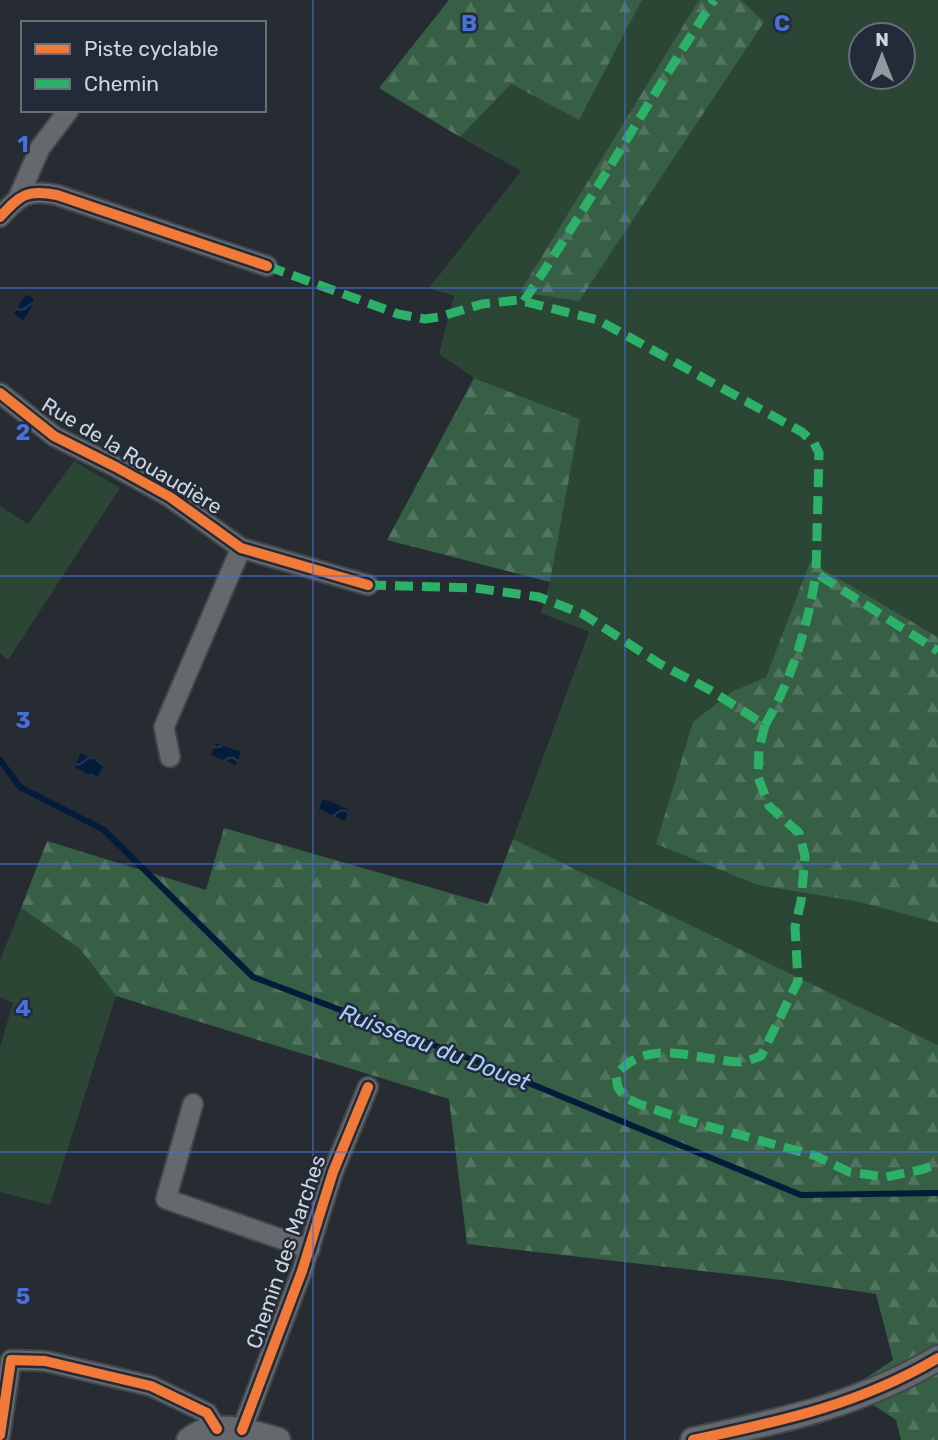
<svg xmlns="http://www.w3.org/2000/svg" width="938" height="1440" font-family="Rubik,sans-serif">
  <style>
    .green { fill: #2b4635; fill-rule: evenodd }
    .forest { fill: url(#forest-firs) }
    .water { fill: url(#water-waves) }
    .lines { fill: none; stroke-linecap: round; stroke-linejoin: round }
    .stream { stroke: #041c39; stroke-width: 6 }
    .minor-casing { stroke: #42474c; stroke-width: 23 }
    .tertiary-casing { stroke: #42474c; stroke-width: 28 }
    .minor { stroke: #65696e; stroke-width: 19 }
    .tertiary { stroke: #65696e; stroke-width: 24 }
    .quiet { stroke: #2db169; stroke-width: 9; stroke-dasharray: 18 9; stroke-linecap: butt }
    .cycleway-casing { stroke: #222b37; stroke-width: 15 }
    .cycleway { stroke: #f17a3a; stroke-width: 10 }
    .grid { fill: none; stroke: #4970d9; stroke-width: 2; stroke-opacity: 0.55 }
    .labels { text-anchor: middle; stroke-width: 5; stroke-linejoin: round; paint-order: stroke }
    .street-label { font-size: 21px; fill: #ced4dc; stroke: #222b37 }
    .water-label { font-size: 23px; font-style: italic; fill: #a6ceff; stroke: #222b37 }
    .grid-label { font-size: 23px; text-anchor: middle; font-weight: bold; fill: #4970d9; stroke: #222b37; stroke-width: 5; stroke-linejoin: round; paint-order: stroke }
  </style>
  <defs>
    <pattern id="forest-firs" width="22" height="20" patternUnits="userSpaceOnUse" patternTransform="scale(1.75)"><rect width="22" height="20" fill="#365f45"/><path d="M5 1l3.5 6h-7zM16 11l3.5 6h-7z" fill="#52755f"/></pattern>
    <pattern id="water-waves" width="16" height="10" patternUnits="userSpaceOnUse" patternTransform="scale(1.75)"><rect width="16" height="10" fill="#041c39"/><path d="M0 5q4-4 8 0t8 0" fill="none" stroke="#273c55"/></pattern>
  </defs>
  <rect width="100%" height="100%" fill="#272c32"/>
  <!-- green -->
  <g class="green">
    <path d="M642,0h296v637l-128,-74 -44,114 -33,14 122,210 83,22v122l-425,-206 76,-207 -48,-19 9,-31 30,-163 -106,-41 -35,-24 15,-58 -25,-8 92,-117 -61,-34 50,-53 69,35zM861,35h42v42h-42z"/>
    <path d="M74,461l46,27 -112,172 -8,-7v-147l28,18z"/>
    <path d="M21,908l59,41 36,47 -66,209 -50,-13v-145l13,-44 -13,-6v-37z"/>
  </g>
  <!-- forest -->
  <g class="forest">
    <path d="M449,0h193l-63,120 -68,-36 -51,53 -81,-49z"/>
    <path d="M699,0h42l23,22 -185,279 -59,-9z"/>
    <path d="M474,378l106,41 -30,163 -163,-42z"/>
    <path d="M810,562l128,75v286l-83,-22 -97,-16 -102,-41 37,-122 40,-31 33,-14z"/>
    <path d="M224,828l264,76 25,-65 425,206v395h-37l-5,-20 -27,-18 -6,-22 30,-20 -17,-66 -95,-14 -314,-36 -18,-145 -333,-103 -36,-47 -59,-41 26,-67 159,49z"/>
  </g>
  <!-- water -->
  <g class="water">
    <path d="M28,295l5,3 1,5 -11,18 -9,-8 11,-17z"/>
    <path d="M216,743l25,9 -5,13 -25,-10z"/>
    <path d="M81,753l23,12 -7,13 -23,-11z"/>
    <path d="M323,798l26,12 -4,11 -26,-12z"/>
  </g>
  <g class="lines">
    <!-- stream -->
    <path class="stream" d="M0,760l20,27 84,43 149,147 215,81 333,137 137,-2"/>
    <!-- minor casing -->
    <g class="minor-casing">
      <g id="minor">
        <path d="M19,196l21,-48 29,-38"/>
        <path d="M0,217c20,-22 27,-28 57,-22l210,71"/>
        <path d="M0,393l54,43 62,31 54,30 71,51 127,37"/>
        <path d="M170,757l-6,-30 77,-179"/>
        <path d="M193,1104l-27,95 144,50"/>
        <path d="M242,1430l60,-159 31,-99 35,-85"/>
        <path d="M0,1435l11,-75 34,1 106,25 56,27 10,16"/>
      </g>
    </g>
    <!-- tertiary casing -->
    <g class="tertiary-casing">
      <g id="tertiary">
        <path d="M189,1440c25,-21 61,-8 89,0"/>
        <path d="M693,1440c88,-19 166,-35 245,-82"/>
      </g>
    </g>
    <!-- minor -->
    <use href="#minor" class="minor"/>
    <!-- tertiary -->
    <use href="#tertiary" class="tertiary"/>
    <!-- quiet -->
    <g class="quiet">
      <path d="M267,266l131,48 27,5 14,-2 43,-13 36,-4 80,20 204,112 12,11 5,10 -3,120 122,78"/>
      <path d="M524,301c66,-98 125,-201 190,-301"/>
      <path d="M368,585l107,3 64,9 44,17 77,50 50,26 55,35c27,-46 43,-99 51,-152"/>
      <path d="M765,725l-6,24 -1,28 11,29 30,27 6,23 -4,45 -6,26 3,54 -37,75c-7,2 -14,6 -21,6 -40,-1 -95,-27 -124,14l2,12 8,10 13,6 47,16 130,36 33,16 37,5 38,-8 14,-6"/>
    </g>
    <!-- cycleway casing -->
    <g class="cycleway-casing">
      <g id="cycleway">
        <path d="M0,217c20,-22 27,-28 57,-22l210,71"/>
        <path d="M0,393l54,43 62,31 54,30 71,51 127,37"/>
        <path d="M242,1430l60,-159 31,-99 35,-85"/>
        <path d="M0,1435l11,-75 34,1 106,25 56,27 10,16"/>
        <path d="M693,1440c88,-19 166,-35 245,-82"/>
      </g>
    </g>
    <!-- cycleway -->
    <use href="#cycleway" class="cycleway"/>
  </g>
  <!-- grid -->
  <path class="grid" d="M313,0v1440M625,0v1440M0,288h938M0,576h938M0,864h938M0,1152h938"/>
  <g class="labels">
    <!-- street labels -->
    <g class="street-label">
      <text transform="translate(132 456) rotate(31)" y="7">Rue de la Rouaudière</text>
      <text transform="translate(286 1252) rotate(-71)" y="7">Chemin des Marches</text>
    </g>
    <!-- water labels -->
    <g class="water-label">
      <text transform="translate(435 1047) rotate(21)" y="8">Ruisseau du Douet</text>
    </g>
  </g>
  <g class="grid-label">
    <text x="469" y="31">B</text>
    <text x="782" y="31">C</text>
    <text x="23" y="152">1</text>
    <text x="23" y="440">2</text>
    <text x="23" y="728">3</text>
    <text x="23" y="1016">4</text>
    <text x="23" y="1304">5</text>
  </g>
  <!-- legend -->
  <rect x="21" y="21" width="245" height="91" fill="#222b37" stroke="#676f79" stroke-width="2"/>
  <rect x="35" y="44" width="35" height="10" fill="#f17a3a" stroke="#676f79" stroke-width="2"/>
  <text x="84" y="56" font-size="21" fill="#ced4dc">Piste cyclable</text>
  <rect x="35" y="79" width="35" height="10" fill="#2db169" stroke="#676f79" stroke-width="2"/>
  <text x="84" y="91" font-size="21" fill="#ced4dc">Chemin</text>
  <!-- north arrow -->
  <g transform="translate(882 56)"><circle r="33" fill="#222b37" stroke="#676f79" stroke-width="2"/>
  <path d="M0-5L12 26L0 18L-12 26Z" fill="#9499a0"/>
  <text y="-10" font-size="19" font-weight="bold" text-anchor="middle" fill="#ced4dc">N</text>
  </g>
</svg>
